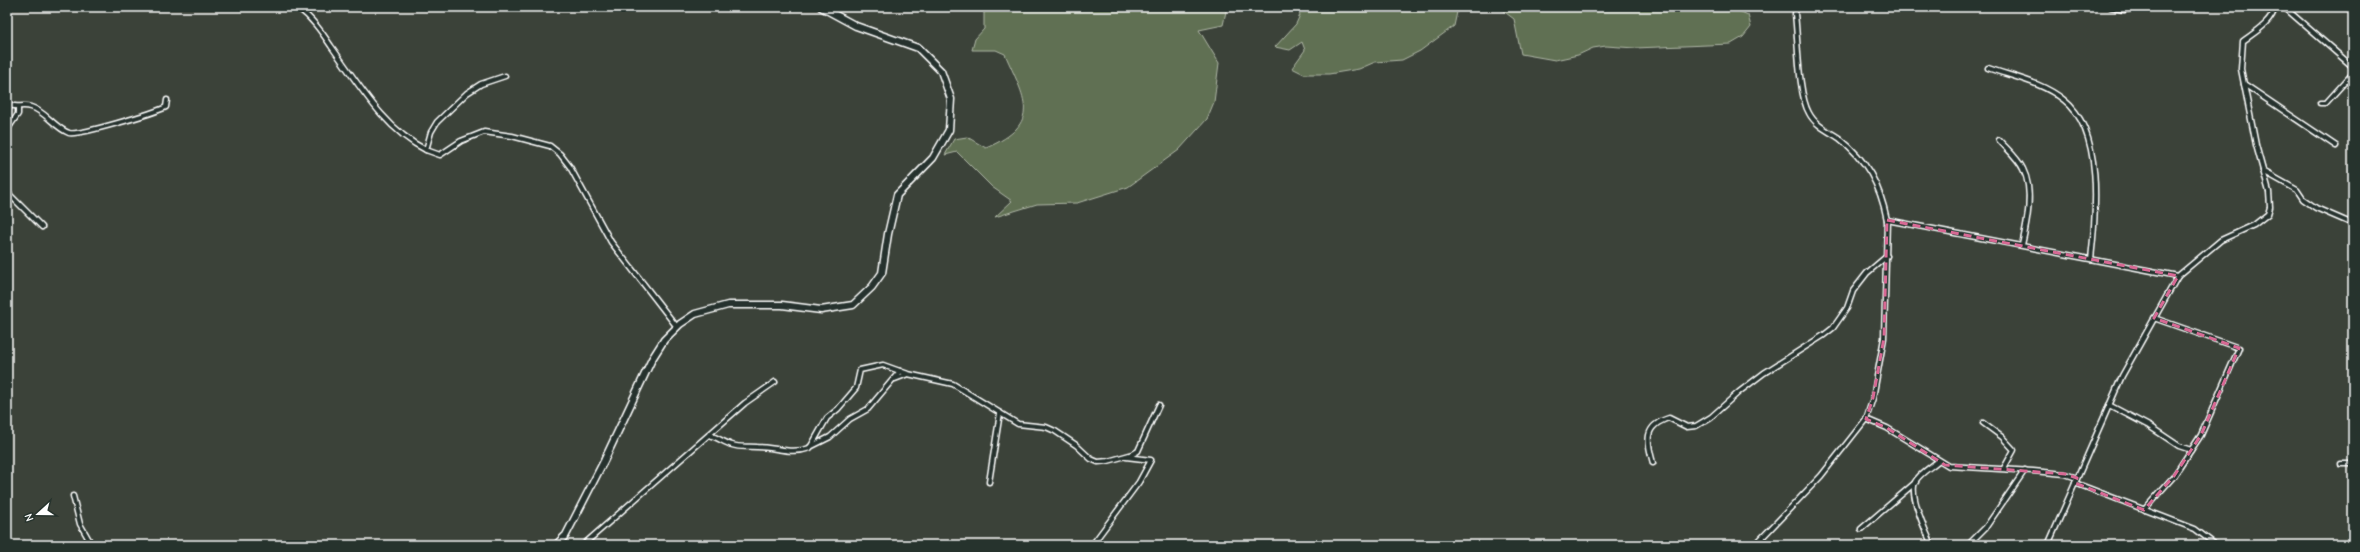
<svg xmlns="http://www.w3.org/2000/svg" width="2360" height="552" font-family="'Comic Neue',sans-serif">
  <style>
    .green { fill: #607052; stroke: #b0b8a8 }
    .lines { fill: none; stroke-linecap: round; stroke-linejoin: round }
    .minor-casing { stroke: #fff; stroke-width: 7 }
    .secondary-casing { stroke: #fff; stroke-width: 9 }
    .minor { stroke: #26332d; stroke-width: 4 }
    .secondary { stroke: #26332d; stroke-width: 6 }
    .marked { fill: none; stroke: #d76994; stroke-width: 3; stroke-dasharray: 8 5; stroke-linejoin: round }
  </style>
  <rect width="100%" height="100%" fill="#3b4239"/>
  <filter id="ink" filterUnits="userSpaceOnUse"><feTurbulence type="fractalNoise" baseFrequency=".025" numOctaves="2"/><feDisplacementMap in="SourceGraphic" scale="8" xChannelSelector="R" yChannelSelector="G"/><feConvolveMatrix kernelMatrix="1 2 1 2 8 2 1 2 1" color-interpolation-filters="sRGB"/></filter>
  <g filter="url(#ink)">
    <!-- green -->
    <g class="green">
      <path d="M984,7h243l-4,18 -24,5 20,33 -5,39 -7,17 -28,31 -51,37 -51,16 -40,1 -42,13 17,-16 -20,-14 -35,-35 -12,3 9,-16 13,-2 19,11c58,-25 38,-50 19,-94l-9,-4h-24l3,-11 9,-10z"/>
      <path d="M1297,7h159l1,5 -3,14 -34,25 -18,9 -27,2 -16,7 -30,5h-25l-12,-6 13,-18 -3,-8 -12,8 -15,-3 21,-23 4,-9z"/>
      <path d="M1498,7h240l1,4 9,4 3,12 -8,10 -12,7 -96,4 -29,-2 -13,2 -15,7 -23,5 -34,-6 -7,-35z"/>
    </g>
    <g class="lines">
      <!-- minor casing -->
      <g class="minor-casing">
        <g id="minor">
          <path d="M297,7c15,11 24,24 34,39 27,37 53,83 95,104"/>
          <path d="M1796,7l-1,7c3,24 3,81 14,99 6,12 19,18 30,25 28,22 41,47 48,82"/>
          <path d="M2111,7l13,3 15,-3"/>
          <path d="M2284,7l69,60"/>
          <path d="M1988,68c25,9 54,14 76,32 40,31 32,114 27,159"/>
          <path d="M505,76l-24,8 -14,9 -30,29 -6,10 -5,18 14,5 21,-14 23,-9 28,4 38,10 10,8 10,13 41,75 66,85"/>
          <path d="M2244,84l92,62"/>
          <path d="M2320,103h6l27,-30"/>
          <path d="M7,104c9,5 15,0 24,3 14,4 24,21 38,26 9,3 85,-20 97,-26l1,-7"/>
          <path d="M7,130l11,-16v-6"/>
          <path d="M1999,140c8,9 19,18 24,29 11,21 4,54 -1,76"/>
          <path d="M2353,170v5"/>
          <path d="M2263,171l34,19 6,9 13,9 37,16"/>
          <path d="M7,192l35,35"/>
          <path d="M2353,270v9"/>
          <path d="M895,379l13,-5"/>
          <path d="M2109,405l40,21 30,20 12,4"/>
          <path d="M1866,419l21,9 62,38 84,5 32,3 12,4"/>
          <path d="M1983,423l19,14 12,13 -10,18"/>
          <path d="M709,435c8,2 16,8 23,10 9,3 16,1 25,2 19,0 34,8 53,1l17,-30 11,-9 18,-21 4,-18 23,-5 25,9 45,10 65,40 28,3 9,4 21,14 15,14 7,3 10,-1 25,-7 5,-3 21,-46"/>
          <path d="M810,447l20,-10 20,-18 18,-10 32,-38"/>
          <path d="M1653,463c-6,-22 -10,-37 16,-45l18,9 9,-1 15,-9 28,-25 25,-19 60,-38 9,-7 14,-20 6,-17 14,-18 20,-17"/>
          <path d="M2341,464h12"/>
          <path d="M989,482l11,-69"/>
          <path d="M2075,483l120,46 21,16"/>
          <path d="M73,496l7,28 12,21"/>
          <path d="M2144,510l30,-34 27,-41 38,-87 -85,-30"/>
          <path d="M1861,529l55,-47"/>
          <path d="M583,545l162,-142 30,-21"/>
          <path d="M1092,545l47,-63 12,-22 -25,-3"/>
          <path d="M1755,545l66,-69 45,-57 7,-21 11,-60 3,-118 291,56"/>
          <path d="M1932,545c-6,-13 -23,-49 -17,-63 4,-8 16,-15 23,-21"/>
          <path d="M1968,545l18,-18 39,-57"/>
          <path d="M2048,545l74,-169 56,-100 43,-36 33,-15 14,-11 2,-7 -1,-15 -13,-47 -15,-76 2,-28c12,-9 29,-18 32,-34"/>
        </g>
      </g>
      <!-- secondary casing -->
      <g class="secondary-casing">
        <path id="secondary" d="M556,545l10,-10 38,-74 48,-102 12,-19 16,-16 15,-10 33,-9h54l39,5 32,-5 19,-18 10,-14 6,-39 9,-39 36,-37 16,-28 2,-31 -10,-28 -23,-23 -62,-22 -35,-19"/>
      </g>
      <!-- minor -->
      <use href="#minor" class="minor"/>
      <!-- secondary -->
      <use href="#secondary" class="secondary"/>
    </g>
  </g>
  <!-- marked area -->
  <path class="marked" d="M1887,220l291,56 -24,42 85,30 -38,87 -27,41 -30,34 -69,-27 2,-5 -12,-4 -120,-9 -58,-37 -21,-9 7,-21 11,-60z"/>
  <!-- margin -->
  <rect width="2360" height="552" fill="none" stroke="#26332d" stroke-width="24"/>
  <rect x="12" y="12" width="2336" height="528" fill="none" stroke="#fff" stroke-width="1.5" filter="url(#ink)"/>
  <!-- north arrow -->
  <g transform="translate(38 514) rotate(249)" stroke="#26332d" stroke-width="3" paint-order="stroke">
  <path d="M0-3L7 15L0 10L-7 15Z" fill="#ffffff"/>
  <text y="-6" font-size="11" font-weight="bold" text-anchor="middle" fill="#ffffff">N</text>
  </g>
</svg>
